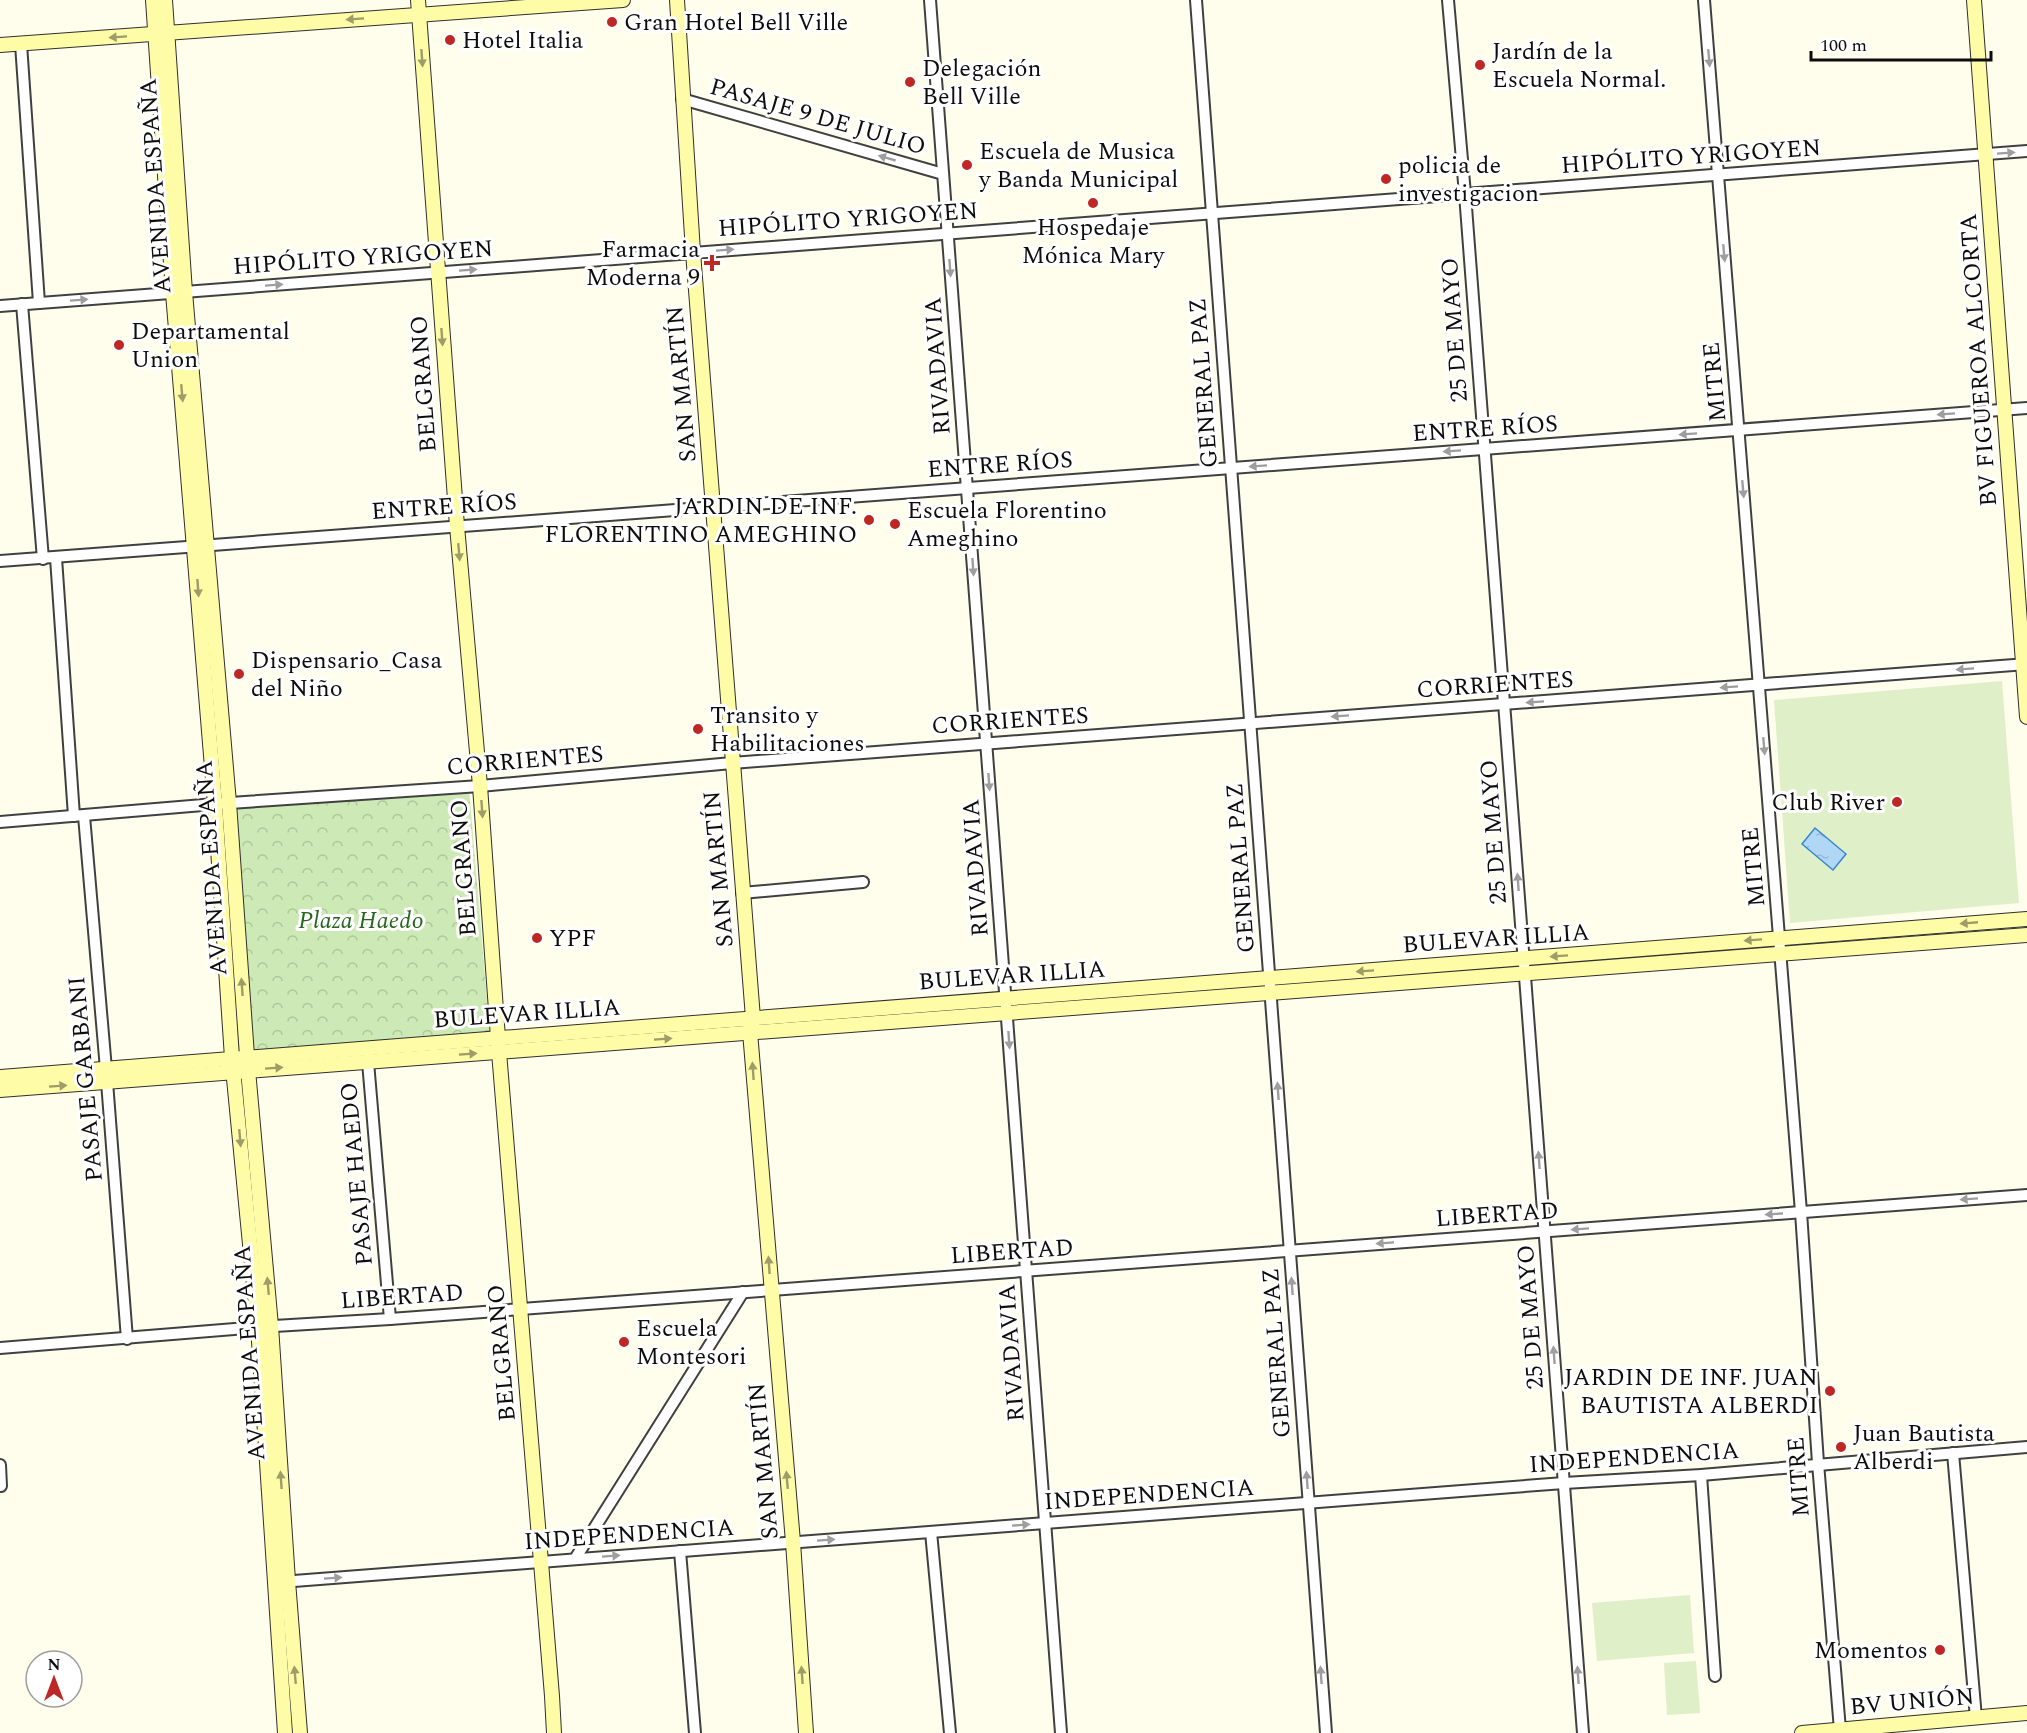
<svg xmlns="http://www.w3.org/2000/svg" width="2027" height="1733" font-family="Spectral,serif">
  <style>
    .park { fill: url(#park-crowns) }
    .pitch { fill: #dff0c8 }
    .water { fill: url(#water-ripples); stroke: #3787ce; stroke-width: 1.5 }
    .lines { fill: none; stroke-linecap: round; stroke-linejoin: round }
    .street-casing { stroke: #404040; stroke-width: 14 }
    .secondary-casing { stroke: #2f2f2f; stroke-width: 16 }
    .street { stroke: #fff; stroke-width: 10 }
    .secondary { stroke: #fffca7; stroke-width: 14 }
    .oneway { fill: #9e9c69 }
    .oneway2 { fill: #9e9e9e }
    .poi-dot { fill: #be2824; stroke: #fff; stroke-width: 2 }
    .labels { text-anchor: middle; stroke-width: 6; stroke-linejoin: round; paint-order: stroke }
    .poi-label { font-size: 24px; fill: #0d0d0d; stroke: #fff; text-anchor: start }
    .street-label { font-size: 24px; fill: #0d0d0d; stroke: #fff }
    .park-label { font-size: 24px; font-style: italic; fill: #26651d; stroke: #fff }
  </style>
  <defs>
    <pattern id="park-crowns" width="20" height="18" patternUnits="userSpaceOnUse" patternTransform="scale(1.5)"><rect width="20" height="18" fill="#cde9b6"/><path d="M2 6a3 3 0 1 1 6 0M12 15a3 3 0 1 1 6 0" fill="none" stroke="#afc79b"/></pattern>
    <pattern id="water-ripples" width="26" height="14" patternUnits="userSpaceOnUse" patternTransform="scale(1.5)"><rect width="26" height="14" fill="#b1d7f7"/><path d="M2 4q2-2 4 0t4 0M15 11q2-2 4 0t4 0" fill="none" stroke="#97b7d3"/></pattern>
  </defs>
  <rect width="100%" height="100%" fill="#fffdec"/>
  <!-- park -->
  <path class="park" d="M469,789l21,245 -237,19 -21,-246z"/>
  <!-- pitch -->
  <g class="pitch">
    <path d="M2002,681l17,222 -229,20 -16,-223z"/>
    <path d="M1690,1595l4,58 -97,8 -5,-58z"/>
    <path d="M1696,1661l4,52 -33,2 -3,-52z"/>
  </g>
  <!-- water -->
  <path class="water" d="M1815,828l31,26 -13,16 -31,-26z"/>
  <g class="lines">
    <!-- street casing -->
    <g class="street-casing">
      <g id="street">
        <path d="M930,0l131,1733"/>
        <path d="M1196,0l130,1733"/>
        <path d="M1448,0l17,194 118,1539"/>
        <path d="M1704,0l97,1212 17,251 22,267"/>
        <path d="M21,44l18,259"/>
        <path d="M682,99l261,75"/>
        <path d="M22,304l21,255"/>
        <path d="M0,306l2027,-155"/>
        <path d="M56,558l18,258"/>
        <path d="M0,561l2027,-153"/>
        <path d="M84,816l22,253 21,270"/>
        <path d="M0,822l215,-18 265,-18 252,-23 1295,-99"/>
        <path d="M742,893l121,-11"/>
        <path d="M368,1062l22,257"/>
        <path d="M0,1348l258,-21 132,-8 1637,-124"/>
        <path d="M1953,1453l23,265"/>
        <path d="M0,1465l1,21"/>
        <path d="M1701,1475l14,201"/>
        <path d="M931,1532l19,201"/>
        <path d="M680,1551l15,182"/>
        <path d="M575,1559l168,-267"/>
        <path d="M281,1582l1283,-99 137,-8 326,-28"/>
      </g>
    </g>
    <!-- secondary casing -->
    <g class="secondary-casing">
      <g id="secondary">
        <path d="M153,0l20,293 42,511 17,254 26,269 27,406"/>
        <path d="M165,0l20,292 44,511 19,267 23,256 17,255 12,152"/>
        <path d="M418,0l39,526 23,260 19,266 53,644 2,37"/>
        <path d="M677,0l16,252 60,766 -3,14 43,510 13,191"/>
        <path d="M1974,0l53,717"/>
        <path d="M0,45l623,-45"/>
        <path d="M0,1077l2027,-158"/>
        <path d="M0,1090l2027,-155"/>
        <path d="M1802,1733l225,-20"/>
      </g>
    </g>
    <!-- street -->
    <use href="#street" class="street"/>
    <!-- secondary -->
    <use href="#secondary" class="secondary"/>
  </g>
  <!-- one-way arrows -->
  <defs><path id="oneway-solid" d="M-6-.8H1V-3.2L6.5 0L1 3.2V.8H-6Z" transform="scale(1.5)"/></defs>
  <g class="oneway">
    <use href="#oneway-solid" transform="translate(355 19) rotate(176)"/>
    <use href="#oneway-solid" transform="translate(118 37) rotate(176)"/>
    <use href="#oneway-solid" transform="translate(422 58) rotate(86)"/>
    <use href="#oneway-solid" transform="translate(442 337) rotate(86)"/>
    <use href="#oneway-solid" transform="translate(182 393) rotate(85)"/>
    <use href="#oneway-solid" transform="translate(459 552) rotate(85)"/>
    <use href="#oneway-solid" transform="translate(198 588) rotate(86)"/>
    <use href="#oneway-solid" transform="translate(482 809) rotate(86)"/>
    <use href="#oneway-solid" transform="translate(1969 923) rotate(175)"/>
    <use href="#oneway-solid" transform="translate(1753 940) rotate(176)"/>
    <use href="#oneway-solid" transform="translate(1559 956) rotate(176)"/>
    <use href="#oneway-solid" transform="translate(1365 971) rotate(176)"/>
    <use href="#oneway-solid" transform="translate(242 987) rotate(-94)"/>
    <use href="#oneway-solid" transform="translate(663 1039) rotate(-4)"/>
    <use href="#oneway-solid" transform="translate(468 1054) rotate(-4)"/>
    <use href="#oneway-solid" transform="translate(274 1068) rotate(-4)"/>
    <use href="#oneway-solid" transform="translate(753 1071) rotate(-94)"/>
    <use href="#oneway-solid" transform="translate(58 1086) rotate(-4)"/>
    <use href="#oneway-solid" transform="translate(240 1138) rotate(85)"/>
    <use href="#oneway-solid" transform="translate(769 1265) rotate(-94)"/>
    <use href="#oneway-solid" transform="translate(268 1286) rotate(-95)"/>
    <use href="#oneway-solid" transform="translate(281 1480) rotate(-94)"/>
    <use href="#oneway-solid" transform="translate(787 1480) rotate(-95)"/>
    <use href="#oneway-solid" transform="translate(295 1675) rotate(-95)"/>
    <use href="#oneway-solid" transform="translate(802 1675) rotate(-94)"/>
  </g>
  <g class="oneway2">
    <use href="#oneway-solid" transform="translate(1709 58) rotate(85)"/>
    <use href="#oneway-solid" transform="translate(2006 153) rotate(-4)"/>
    <use href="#oneway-solid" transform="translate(887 158) rotate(-164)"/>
    <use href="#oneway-solid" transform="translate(725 250) rotate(-4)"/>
    <use href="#oneway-solid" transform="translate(1724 253) rotate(85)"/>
    <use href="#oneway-solid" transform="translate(950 268) rotate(86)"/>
    <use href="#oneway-solid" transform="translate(468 270) rotate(-4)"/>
    <use href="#oneway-solid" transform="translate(274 285) rotate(-4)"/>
    <use href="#oneway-solid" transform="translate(79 300) rotate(-4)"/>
    <use href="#oneway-solid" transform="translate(1946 414) rotate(176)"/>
    <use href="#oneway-solid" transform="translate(1688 434) rotate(176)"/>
    <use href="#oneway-solid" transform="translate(1452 451) rotate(176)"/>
    <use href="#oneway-solid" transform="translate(1258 466) rotate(176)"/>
    <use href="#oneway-solid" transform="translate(1743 489) rotate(85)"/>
    <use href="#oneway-solid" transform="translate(973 567) rotate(86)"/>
    <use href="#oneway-solid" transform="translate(1965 669) rotate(176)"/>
    <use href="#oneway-solid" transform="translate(1729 687) rotate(176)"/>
    <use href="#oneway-solid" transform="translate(1535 702) rotate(176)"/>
    <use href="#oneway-solid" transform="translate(1340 716) rotate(176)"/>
    <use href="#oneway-solid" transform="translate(1764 746) rotate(85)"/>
    <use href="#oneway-solid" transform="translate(989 782) rotate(86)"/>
    <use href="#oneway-solid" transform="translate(1518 882) rotate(-94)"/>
    <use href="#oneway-solid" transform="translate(1009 1040) rotate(86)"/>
    <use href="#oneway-solid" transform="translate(1278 1091) rotate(-94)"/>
    <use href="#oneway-solid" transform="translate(1539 1160) rotate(-94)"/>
    <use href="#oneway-solid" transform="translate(1969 1199) rotate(176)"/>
    <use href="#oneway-solid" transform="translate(1774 1214) rotate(176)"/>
    <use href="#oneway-solid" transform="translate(1580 1229) rotate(176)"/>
    <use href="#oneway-solid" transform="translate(1385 1243) rotate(176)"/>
    <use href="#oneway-solid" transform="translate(1292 1286) rotate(-94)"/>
    <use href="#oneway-solid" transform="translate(1554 1355) rotate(-94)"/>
    <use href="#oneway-solid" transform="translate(1307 1480) rotate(-94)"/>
    <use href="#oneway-solid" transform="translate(1021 1525) rotate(-4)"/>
    <use href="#oneway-solid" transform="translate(826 1540) rotate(-4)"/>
    <use href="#oneway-solid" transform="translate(611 1556) rotate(-4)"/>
    <use href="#oneway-solid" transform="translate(333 1578) rotate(-4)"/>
    <use href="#oneway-solid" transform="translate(1321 1675) rotate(-94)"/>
    <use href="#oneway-solid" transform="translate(1578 1675) rotate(-94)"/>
  </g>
  <!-- markers -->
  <g class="poi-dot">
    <circle cx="612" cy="22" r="6"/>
    <circle cx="450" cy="40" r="6"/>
    <circle cx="1480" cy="65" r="6"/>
    <circle cx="910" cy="82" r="6"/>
    <circle cx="967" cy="165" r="6"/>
    <circle cx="1386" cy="179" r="6"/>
    <circle cx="1093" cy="203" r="6"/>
    <path d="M709 254h6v6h6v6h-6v6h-6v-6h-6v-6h6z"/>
    <circle cx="119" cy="345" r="6"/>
    <circle cx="869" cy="520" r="6"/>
    <circle cx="895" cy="524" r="6"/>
    <circle cx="239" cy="674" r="6"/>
    <circle cx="698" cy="729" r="6"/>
    <circle cx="1897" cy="802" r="6"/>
    <circle cx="537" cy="938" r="6"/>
    <circle cx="624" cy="1342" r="6"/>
    <circle cx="1830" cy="1391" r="6"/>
    <circle cx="1841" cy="1447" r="6"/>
    <circle cx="1940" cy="1650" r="6"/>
  </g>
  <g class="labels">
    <!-- poi labels -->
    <g class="poi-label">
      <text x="624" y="30">Gran Hotel Bell Ville</text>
      <text x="462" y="48">Hotel Italia</text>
      <text x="1492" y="59">Jardín de la<tspan x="1492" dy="28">Escuela Normal.</tspan></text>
      <text x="922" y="76">Delegación<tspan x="922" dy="28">Bell Ville</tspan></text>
      <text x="979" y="159">Escuela de Musica<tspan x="979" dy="28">y Banda Municipal</tspan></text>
      <text x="1398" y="173">policia de<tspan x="1398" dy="28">investigacion</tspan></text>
      <text x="1093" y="235" text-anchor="middle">Hospedaje<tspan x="1093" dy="28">Mónica Mary</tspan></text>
      <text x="700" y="257" text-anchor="end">Farmacia<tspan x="700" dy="28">Moderna 9</tspan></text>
      <text x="131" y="339">Departamental<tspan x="131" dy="28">Union</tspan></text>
      <text x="857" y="514" text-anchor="end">JARDIN DE INF.<tspan x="857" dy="28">FLORENTINO AMEGHINO</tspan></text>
      <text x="907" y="518">Escuela Florentino<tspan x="907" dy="28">Ameghino</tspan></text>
      <text x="251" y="668">Dispensario_Casa<tspan x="251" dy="28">del Niño</tspan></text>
      <text x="710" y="723">Transito y<tspan x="710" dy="28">Habilitaciones</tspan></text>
      <text x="1885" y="810" text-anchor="end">Club River</text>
      <text x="549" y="946">YPF</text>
      <text x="636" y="1336">Escuela<tspan x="636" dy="28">Montesori</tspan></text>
      <text x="1818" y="1385" text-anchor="end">JARDIN DE INF. JUAN<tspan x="1818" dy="28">BAUTISTA ALBERDI</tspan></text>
      <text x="1853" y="1441">Juan Bautista<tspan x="1853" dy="28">Alberdi</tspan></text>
      <text x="1928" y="1658" text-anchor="end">Momentos</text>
    </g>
    <!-- street labels -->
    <g class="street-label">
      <text transform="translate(818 116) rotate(16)" y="8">PASAJE 9 DE JULIO</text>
      <text transform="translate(1691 156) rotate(-4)" y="8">HIPÓLITO YRIGOYEN</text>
      <text transform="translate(155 186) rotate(-94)" y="8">AVENIDA ESPAÑA</text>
      <text transform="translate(848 219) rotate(-4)" y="8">HIPÓLITO YRIGOYEN</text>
      <text transform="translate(363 257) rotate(-4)" y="8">HIPÓLITO YRIGOYEN</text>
      <text transform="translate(1454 330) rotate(-94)" y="8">25 DE MAYO</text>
      <text transform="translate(1978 360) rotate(-94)" y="8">BV FIGUEROA ALCORTA</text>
      <text transform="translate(937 366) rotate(-94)" y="8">RIVADAVIA</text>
      <text transform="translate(1714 382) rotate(-95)" y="8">MITRE</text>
      <text transform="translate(1203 383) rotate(-94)" y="8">GENERAL PAZ</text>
      <text transform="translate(423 384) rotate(-94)" y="8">BELGRANO</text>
      <text transform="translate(681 384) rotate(-95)" y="8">SAN MARTÍN</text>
      <text transform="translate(1485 428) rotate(-4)" y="8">ENTRE RÍOS</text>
      <text transform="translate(1000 464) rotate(-4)" y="8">ENTRE RÍOS</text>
      <text transform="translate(444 506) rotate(-4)" y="8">ENTRE RÍOS</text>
      <text transform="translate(1495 684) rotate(-4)" y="8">CORRIENTES</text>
      <text transform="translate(1010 720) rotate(-4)" y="8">CORRIENTES</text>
      <text transform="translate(525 760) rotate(-5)" y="8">CORRIENTES</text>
      <text transform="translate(1493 832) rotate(-94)" y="8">25 DE MAYO</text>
      <text transform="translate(1753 867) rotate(-95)" y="8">MITRE</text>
      <text transform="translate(211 868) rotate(-94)" y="8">AVENIDA ESPAÑA</text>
      <text transform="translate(463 868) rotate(-94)" y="8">BELGRANO</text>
      <text transform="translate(975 868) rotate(-94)" y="8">RIVADAVIA</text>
      <text transform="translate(1240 868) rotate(-94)" y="8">GENERAL PAZ</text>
      <text transform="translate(718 869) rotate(-95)" y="8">SAN MARTÍN</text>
      <text transform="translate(1496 938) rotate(-4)" y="8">BULEVAR ILLIA</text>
      <text transform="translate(1012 975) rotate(-4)" y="8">BULEVAR ILLIA</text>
      <text transform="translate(527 1013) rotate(-4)" y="8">BULEVAR ILLIA</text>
      <text transform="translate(85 1079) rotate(-95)" y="8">PASAJE GARBANI</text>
      <text transform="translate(356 1174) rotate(-95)" y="8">PASAJE HAEDO</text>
      <text transform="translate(1497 1214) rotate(-4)" y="8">LIBERTAD</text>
      <text transform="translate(1012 1251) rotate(-4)" y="8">LIBERTAD</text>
      <text transform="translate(402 1296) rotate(-4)" y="8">LIBERTAD</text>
      <text transform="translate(1530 1317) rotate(-94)" y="8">25 DE MAYO</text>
      <text transform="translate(249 1353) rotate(-94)" y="8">AVENIDA ESPAÑA</text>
      <text transform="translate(501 1353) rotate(-95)" y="8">BELGRANO</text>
      <text transform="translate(1011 1353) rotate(-94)" y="8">RIVADAVIA</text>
      <text transform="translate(1276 1353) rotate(-94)" y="8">GENERAL PAZ</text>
      <text transform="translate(1634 1457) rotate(-4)" y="8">INDEPENDENCIA</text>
      <text transform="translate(763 1461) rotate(-95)" y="8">SAN MARTÍN</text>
      <text transform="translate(1798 1477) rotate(-94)" y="8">MITRE</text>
      <text transform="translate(1149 1494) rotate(-4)" y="8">INDEPENDENCIA</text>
      <text transform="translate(629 1534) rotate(-4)" y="8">INDEPENDENCIA</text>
      <text transform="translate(1912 1701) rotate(-5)" y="8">BV UNIÓN</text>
    </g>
    <!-- park labels -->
    <g class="park-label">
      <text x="361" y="928">Plaza Haedo</text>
    </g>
  </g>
  <!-- north arrow -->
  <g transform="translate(54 1679)"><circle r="28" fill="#ffffff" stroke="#9e9e9e" stroke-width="1.5"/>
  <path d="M0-4.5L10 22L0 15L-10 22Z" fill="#be2824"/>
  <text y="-9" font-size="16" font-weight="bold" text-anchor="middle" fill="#0d0d0d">N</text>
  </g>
  <!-- scale -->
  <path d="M1811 51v9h180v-9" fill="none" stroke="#0d0d0d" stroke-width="3"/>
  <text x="1820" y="51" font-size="18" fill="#0d0d0d" stroke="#ffffff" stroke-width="4.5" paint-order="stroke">100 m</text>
</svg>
